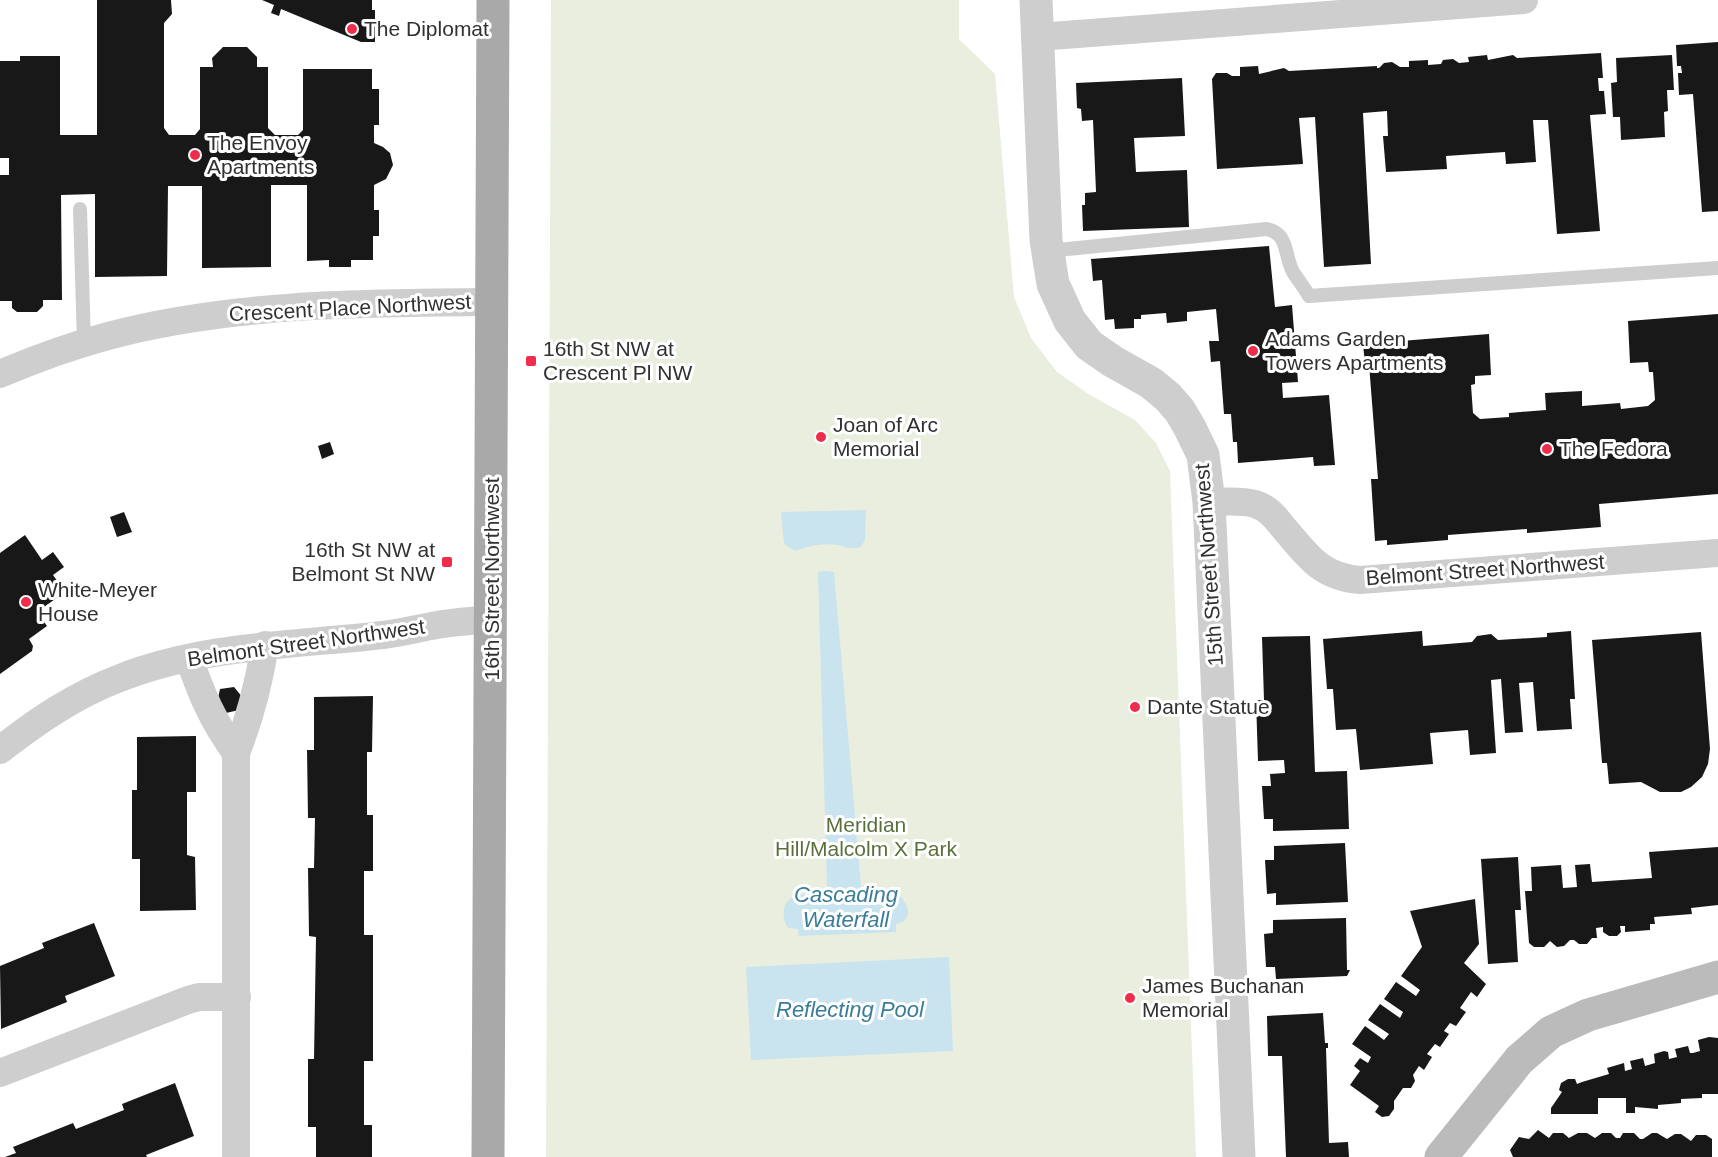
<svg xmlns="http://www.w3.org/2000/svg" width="1718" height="1157" font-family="Arial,sans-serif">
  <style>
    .green { fill: #e9eedf }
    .water { fill: #cae4ef }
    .building { fill: #181818 }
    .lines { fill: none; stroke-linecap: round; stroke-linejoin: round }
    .service { stroke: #cecece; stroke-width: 14 }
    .minor { stroke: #cecece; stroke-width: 28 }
    .tertiary { stroke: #cecece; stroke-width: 33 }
    .secondary { stroke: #bbb; stroke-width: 33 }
    .primary { stroke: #a9a9a9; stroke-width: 33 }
    .poi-dot { fill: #f02c4d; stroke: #fff; stroke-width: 2 }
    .labels { text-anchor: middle; stroke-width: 6; stroke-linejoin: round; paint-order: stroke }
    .poi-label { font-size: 21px; fill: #313131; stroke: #fff; text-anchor: start }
    .street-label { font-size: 21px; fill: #313131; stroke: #fff }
    .park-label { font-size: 21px; fill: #59703b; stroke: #fff }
    .water-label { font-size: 22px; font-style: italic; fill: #397d99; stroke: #fff }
  </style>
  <rect width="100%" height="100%" fill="#fff"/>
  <!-- green -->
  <path class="green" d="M551,0h408v39l36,35 19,223 17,41 26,34 33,23 45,25 21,23 14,28 26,686h-650z"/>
  <!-- water -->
  <g class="water">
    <path d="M866,510l-1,30 -4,7c-9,3 -14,0 -23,-2 -16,-2 -29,1 -43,6l-11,-7 -3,-32z"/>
    <path d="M826,571l8,1 27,314 6,6c6,-1 14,-3 20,-2 18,2 32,30 9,34v8l-97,4 -1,-7 -10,-1c-4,-6 -5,-11 -4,-19 4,-18 25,-15 39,-15l4,-7 -9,-315z"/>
    <path d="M949,957l4,94 -202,9 -5,-93z"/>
  </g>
  <!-- building -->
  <g class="building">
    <path d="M97,0h74l1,14 -8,9v105l5,7h26l5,-6v-62h13l-1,-9 11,-11h24l10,10v10h11v61l7,7h23l5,-5v-61h69v20h7v36h-5v18l9,4 7,6 3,12 -7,14 -12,6v25h5v26h-6v24h-22v7h-22v-7l-22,1v-76h-36v82l-69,1v-82h-34l-1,90 -72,1v-83l-34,1 1,105h-19v6l-6,6h-20l-5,-4v-7h-12v-126h9v-17h-9v-97h20v-5h40v79h37z"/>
    <path d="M262,0h110v10h3v32h-14l-80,-33 -2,7 -8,-3 3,-8z"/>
    <path d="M1718,42v169l-16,1 -9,-118 -14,1 -1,-22h4l-1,-7h-4l-1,-21z"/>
    <path d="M1601,53l2,25h-5l1,13h5l2,23 -16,1 10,116 -43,3 -9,-114h-15l3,42 -30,2 -1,-12 -30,2 -29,2 1,13 -61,3 -3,-36h5l-1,-25 -24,2 8,151 -47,3 -9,-150 -16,1 4,46 -86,5 -5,-90 4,-6h11l5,3h8v-9l18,-1 1,8 25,-6 5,3 88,-5v2h2l5,-5 8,-1 8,5h9v-6l19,-1v5l13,-1 2,-4 10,-1 6,4 10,-1 -1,-5 19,-2 1,5 25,-5 4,3z"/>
    <path d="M1672,55l2,35h-7l1,21 -4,1 1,25 -44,3 -1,-23h-7l-2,-34 6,-1 -1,-24z"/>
    <path d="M1182,78l3,58 -51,2 2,34 51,-2 2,57 -106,4 -1,-26h3v-12l11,-1 -3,-72 -11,1 -1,-12 -4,-1 -1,-25z"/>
    <path d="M1269,246l6,61 17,-2 6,77 -16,1 1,15 46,-3 6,70 -21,1 -1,-9 -75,6 -1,-21h-4l-2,-28h-7l-4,-53 -9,1 -2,-21h10l-3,-32 -29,3v9l-20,2 -1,-10 -25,2v4h-7v9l-19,1 -1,-10 -9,1 -3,-40 -9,1 -2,-22z"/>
    <path d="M1718,314v180l-119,10 2,23 -74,6v-4l-79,6v5l-61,5v-5l-12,1 -4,-62h7l-9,-115h-4l-2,-20 126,-10 2,41 -16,1v8l-4,1 2,28 7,6 29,-2v-4l37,-3 -1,-17 37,-2v15l38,-3 1,6 27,-3 7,-6 -2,-28h-4l-1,-10 -18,1 -2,-42z"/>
    <path d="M330,442l4,12 -12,5 -4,-13z"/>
    <path d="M124,512l8,20 -15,5 -7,-20z"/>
    <path d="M25,535l17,25 11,-8 11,15 -11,8 12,17 -28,20 10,14 -18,13 4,7 -1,5 -32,23v-121z"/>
    <path d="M1422,631l1,15 49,-4 5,-6 14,-2 7,6 49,-3v-4l24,-2 4,68h-5l2,30 -35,2 -4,-49 -14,1 4,49 -18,1 -4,-54 -10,1 5,73 -26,2 -2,-25 -38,3 3,31 -73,6 -4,-41 -20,1 -3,-41h-6l-4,-50z"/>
    <path d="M1701,632l9,117 -2,15 -6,13 -11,10 -10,5h-21l-19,-10 -32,2 -2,-21h-5l-10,-123z"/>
    <path d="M1310,636l5,136 32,-1 2,58 -76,2v-12h-9l-2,-33h9l-1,-12 15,-1 -1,-13 -26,1 -2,-61h8l-2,-63z"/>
    <path d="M234,687l9,11 -4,12 -13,3 -9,-10 3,-14z"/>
    <path d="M373,696l-1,56h-5v63h6v56h-9v64h9v126h-9v64h8v32h-56v-30h-8v-68h6l2,-122 -7,-1 -1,-68h6l1,-50h-7l-1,-68h7v-53z"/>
    <path d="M196,736v56h-9v63l8,2 1,53 -56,1v-52h-8v-69h5v-53z"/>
    <path d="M1345,843l3,59 -72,3v-12l-9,1 -2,-34h9v-14z"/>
    <path d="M1718,847v58l-27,3 1,6 -38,3 1,7h-5v6l-25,2v-6h-5l1,6 -4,4h-8l-6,-4v-5l-7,1 1,10h-5l-5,6h-8l-5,-4h-4l-6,6 -7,1 -7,-6 -6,6h-10l-5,-4 -4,-52h7l-1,-24 30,-2 2,23 14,-1 -2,-22 15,-1 2,18 60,-4 -3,-26z"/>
    <path d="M1518,857l3,53h-6l3,52 -30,2 -7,-105z"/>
    <path d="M1475,899l4,45 -15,19 22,21 -9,13 -6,-5 -11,16 6,4 -10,14 -6,-3 -6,8 5,3 -9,13 -5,-3 -8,10 5,3 -8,13 -5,-4 -6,9 2,6 -4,7h-8l-9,13v8l-5,7 -7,1 -7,-5 4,-6 -29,-21 10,-14 -6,-5 6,-8 8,5 3,-6 -19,-13 13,-18 19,14 5,-6 -21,-14 12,-16 20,14 3,-6 -19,-13 12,-17 20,14 4,-6 -19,-14 21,-29 -12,-36z"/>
    <path d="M1346,918l1,52h3l-3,6 -71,3 -1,-12h-9l-2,-33 9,-1v-13z"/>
    <path d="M94,923l21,53 -50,20 2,6 -66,27 -1,-63 44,-18 -2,-5z"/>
    <path d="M1323,1013l2,30h3v5h-2l3,95 19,-1 1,15h-63l-4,-101h-14l-1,-40z"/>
    <path d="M1709,1037l9,1v56h-16v4l-21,1v4l-23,2v4l-23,-2v6h-9v-15h-28v16h-47v-6l11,-16 -3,-2 2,-7 7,-4h7l2,5 5,-2 27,-8 -2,-6 17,-5 1,8 7,-2 -2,-8 13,-3 2,8 10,-3 -1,-9 10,-3 4,1 1,7 8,-2 -2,-8 13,-3 2,7h3l7,-2 -2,-11z"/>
    <path d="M175,1083l19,53 -48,19 1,2h-142l11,-4 -3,-6 60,-24 3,6 48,-19 -2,-6z"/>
    <path d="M1538,1130l11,8 4,-5h10l6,5 9,-5h9l8,5 7,-5h9l5,5h4l3,-5h11l6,6h3l9,-6h5l10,6 8,-5h6l10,7 5,-6h10l6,4v18h-199l-3,-7 9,-13 10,2z"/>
  </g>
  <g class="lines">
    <!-- service -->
    <g class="service">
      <path d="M80,209l4,134"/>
      <path d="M1048,251l219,-22c22,5 17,26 26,43 5,8 11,15 16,24l409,-28"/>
    </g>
    <!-- minor -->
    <g class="minor">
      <path d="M1038,37l486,-37"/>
      <path d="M0,374c35,-15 71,-28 108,-38 124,-33 257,-33 385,-34"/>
      <path d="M1209,502c15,0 32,-2 46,2 13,4 20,13 28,23 24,28 37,50 77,53l358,-27"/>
      <path d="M189,658c13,38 24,63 47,95"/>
      <path d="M0,750c37,-29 75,-55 120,-72 84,-33 175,-33 263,-43 18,-2 36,-7 54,-10 18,-3 36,-4 54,-6"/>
      <path d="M0,1073l188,-73 11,-3h38"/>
      <path d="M236,1157v-404c14,-35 23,-70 29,-108"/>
    </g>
    <!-- tertiary -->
    <path class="tertiary" d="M1036,0l10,240 7,44 17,37 19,24 23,16 39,22 17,14 12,14 10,17 13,27 6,47 30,655"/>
    <!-- secondary -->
    <path class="secondary" d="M1441,1157l78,-97 32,-28 37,-17 130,-38"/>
    <!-- primary -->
    <path class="primary" d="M488,1157l5,-1157"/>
  </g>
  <!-- markers -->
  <g class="poi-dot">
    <circle cx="352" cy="29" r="6"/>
    <circle cx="195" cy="155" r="6"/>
    <circle cx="1253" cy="351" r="6"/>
    <rect x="525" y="355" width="12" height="12" rx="3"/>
    <circle cx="821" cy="437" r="6"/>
    <circle cx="1547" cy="449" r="6"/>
    <rect x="441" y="556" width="12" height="12" rx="3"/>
    <circle cx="26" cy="602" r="6"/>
    <circle cx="1135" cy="707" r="6"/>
    <circle cx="1130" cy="998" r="6"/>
  </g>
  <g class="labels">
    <!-- poi labels -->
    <g class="poi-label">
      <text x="364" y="36">The Diplomat</text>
      <text x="207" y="150">The Envoy<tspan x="207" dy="24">Apartments</tspan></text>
      <text x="1265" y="346">Adams Garden<tspan x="1265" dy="24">Towers Apartments</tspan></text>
      <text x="543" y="356">16th St NW at<tspan x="543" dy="24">Crescent Pl NW</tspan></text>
      <text x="833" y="432">Joan of Arc<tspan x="833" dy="24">Memorial</tspan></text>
      <text x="1559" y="456">The Fedora</text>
      <text x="435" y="557" text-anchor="end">16th St NW at<tspan x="435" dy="24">Belmont St NW</tspan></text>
      <text x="38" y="597">White-Meyer<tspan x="38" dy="24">House</tspan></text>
      <text x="1147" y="714">Dante Statue</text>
      <text x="1142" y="993">James Buchanan<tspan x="1142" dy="24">Memorial</tspan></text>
    </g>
    <!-- street labels -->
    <g class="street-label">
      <text transform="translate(350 308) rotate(-3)" y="7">Crescent Place Northwest</text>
      <text transform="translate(1209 565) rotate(-94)" y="7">15th Street Northwest</text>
      <text transform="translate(1485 570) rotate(-4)" y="7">Belmont Street Northwest</text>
      <text transform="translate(492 579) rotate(-90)" y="7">16th Street Northwest</text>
      <text transform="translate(306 643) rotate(-8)" y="7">Belmont Street Northwest</text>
    </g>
    <!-- park labels -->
    <g class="park-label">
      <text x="866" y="832">Meridian<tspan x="866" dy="24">Hill/Malcolm X Park</tspan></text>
    </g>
    <!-- water labels -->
    <g class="water-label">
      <text x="846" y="902">Cascading<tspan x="846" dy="25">Waterfall</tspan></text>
      <text x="850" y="1017">Reflecting Pool</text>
    </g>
  </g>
</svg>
